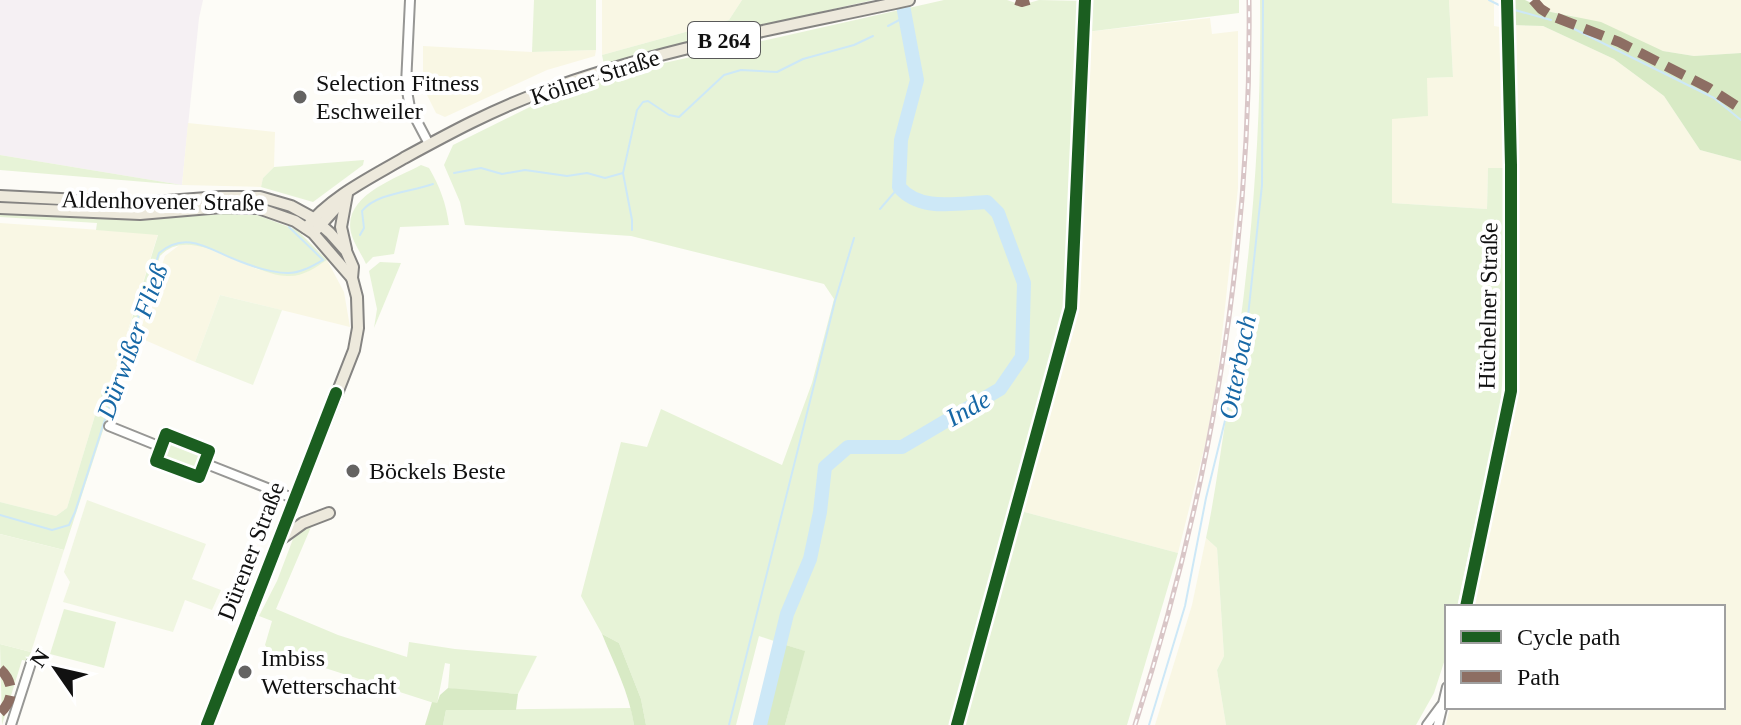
<svg xmlns="http://www.w3.org/2000/svg" width="1741" height="725" font-family="'Times New Roman',serif">
  <style>
    .industrial { fill: #f5f0f3 }
    .farmland { fill: #f9f7e4 }
    .green { fill: #e7f3d7 }
    .forest { fill: #d8eac5 }
    .pitch { fill: #f0f6e1 }
    .lines { fill: none; stroke-linecap: round; stroke-linejoin: round }
    .stream { stroke: #cde8f7; stroke-width: 2 }
    .river { stroke: #cde8f7; stroke-width: 14 }
    .minor-casing { stroke: #979795; stroke-width: 12 }
    .major-casing { stroke: #858482; stroke-width: 14 }
    .minor { stroke: #fffffe; stroke-width: 8 }
    .major { stroke: #ede9dc; stroke-width: 10 }
    .rail-casing { stroke: #d9c6c7; stroke-width: 5 }
    .rail { stroke: #fff; stroke-width: 2; stroke-dasharray: 6; stroke-linecap: butt }
    .quiet { stroke: #8d6e63; stroke-width: 10; stroke-dasharray: 20 10; stroke-linecap: butt }
    .cycleway-casing { stroke: #fff; stroke-width: 17 }
    .cycleway { stroke: #1b5e20; stroke-width: 12 }
    .poi-dot { fill: #646362; stroke: #fff; stroke-width: 3 }
    .labels { text-anchor: middle; stroke-width: 8; stroke-linejoin: round; paint-order: stroke }
    .shield { fill: #fff; stroke: #585858; stroke-width: 2 }
    .shield-label { font-size: 22px; font-weight: bold; fill: #111 }
    .street-label { font-size: 24px; fill: #111; stroke: #fff }
    .poi-label { font-size: 24px; fill: #111; stroke: #fff; text-anchor: start }
    .water-label { font-size: 26px; font-style: italic; fill: #1768a6; stroke: #fff }
  </style>
  <rect width="100%" height="100%" fill="#fdfcf7"/>
  <!-- industrial -->
  <path class="industrial" d="M0,0h203l-4,18 -17,167 -182,-30z"/>
  <!-- farmland -->
  <g class="farmland">
    <path d="M602,0h140l-13,20 -127,35z"/>
    <path d="M1449,0h45v26l6,1 4,141 -16,1 -1,40 -95,-6v-85l35,-2v-38l26,-1z"/>
    <path d="M1538,0h203v53l-47,3 -31,-5 -90,-35 -22,-4 -10,-6z"/>
    <path d="M1210,18l2,16 26,-3v157l-21,193 -11,60 -28,112 -161,-43 56,-201 13,-277z"/>
    <path d="M1512,25l31,1 71,33 50,37 36,54 41,11v564h-295l4,-18h273v-100h-251l42,-196 3,-37z"/>
    <path d="M423,46l109,6 64,-2 -1,6 -48,14 -102,47 -9,-4 -13,-26z"/>
    <path d="M188,123l87,9 -1,35 -11,11 -2,9 -79,-2z"/>
    <path d="M0,223l158,11 -49,157 -6,-2 -36,119 -11,8 -56,-14z"/>
    <path d="M182,243l20,3 55,23 30,7 19,-4 21,-12 17,32 6,35 -130,-32 -25,67 -57,-25 27,-81z"/>
    <path d="M1206,538l11,10 7,108 -7,14 9,55h-71l37,-120z"/>
  </g>
  <!-- green -->
  <g class="green">
    <path d="M534,0h62v50l-64,2z"/>
    <path d="M742,0h131l-171,39 -98,26 -2,-10 127,-35z"/>
    <path d="M944,0h63l15,5 17,-5 44,1 -15,307 -111,406 5,1 55,-205 161,43 -51,172h-342l19,-74 -45,-15 -23,89h-90l-5,-26 -22,-56 -17,-9 -21,-38 40,-154 26,5 14,-38 121,56 30,-82 22,-84 -10,-15 -193,-48 -166,-11 -5,-23 -16,-37 9,-20 83,-41 106,-36z"/>
    <path d="M1088,0h151v13l-153,19z"/>
    <path d="M1260,0h189l4,77 -26,1 1,38 -36,3v84l95,6 1,-41h16l-1,206 -3,33 -43,200h-10v46l-13,40 -18,32h-190l-9,-55 7,-14 -7,-108 -11,-10c8,-37 13,-76 19,-114 24,-141 37,-281 35,-424z"/>
    <path d="M0,155l182,30 -182,-15z"/>
    <path d="M364,160l-1,5 -50,37 -52,-15 2,-9 11,-11z"/>
    <path d="M421,165l8,3c11,19 17,35 20,57l-49,2 -6,27 -21,3 -7,7c-4,-9 -11,-19 -14,-28 -13,-39 43,-57 69,-71z"/>
    <path d="M0,213l140,7 83,-6 34,1 40,15 30,30c-12,8 -25,17 -40,16 -39,-1 -96,-54 -127,-20l-96,294 -64,-16v-32l56,14 11,-8 36,-119 7,1 48,-155 -62,-5 1,-7 -97,-6z"/>
    <path d="M380,262l21,1 -27,65 3,-19 -8,-38z"/>
    <path d="M171,440l30,12 -8,19 -30,-12z"/>
    <path d="M314,520l-38,89 62,26 69,22 2,-15 46,7 82,7 -19,38 -52,-3 -18,-3 2,-24 -5,-1 -8,41 -168,-54 -4,-5 7,-24 -13,-5 18,-35 16,-42z"/>
    <path d="M64,609l52,13 -12,46 -54,-14z"/>
    <path d="M0,644l31,8 -3,9 -6,-1 -20,65z"/>
    <path d="M631,708l3,17h-191l3,-15z"/>
  </g>
  <!-- forest -->
  <g class="forest">
    <path d="M1515,0h10l26,12 50,10 62,29 31,5 47,-3v108l-41,-11 -36,-54 -50,-37 -71,-33 -31,-1z"/>
    <path d="M602,634l17,9 22,56 5,26h-12c-5,-33 -20,-61 -32,-91z"/>
    <path d="M786,645l19,6 -20,74h-19z"/>
    <path d="M448,688l70,6 -2,16h-70l-3,15h-18l7,-23 5,1 3,-8z"/>
  </g>
  <!-- pitch -->
  <g class="pitch">
    <path d="M220,295l62,15 -29,75 -58,-23z"/>
    <path d="M87,500l119,44 -14,35 29,11 -9,20 -27,-10 -12,32 -110,-30 7,-20 -6,-10z"/>
    <path d="M0,534l64,16 -33,102 -31,-8z"/>
  </g>
  <g class="lines">
    <!-- stream -->
    <g class="stream">
      <path d="M1489,0l10,5"/>
      <path d="M1511,9l40,11"/>
      <path d="M1560,22l154,76 27,22"/>
      <path d="M888,26l15,-8"/>
      <path d="M454,173l27,-5 21,6 23,-4 42,6 20,-3 18,5 18,-5 14,-63 6,-8 5,-1 21,14 10,2 45,-42 17,-5 36,2 26,-13 51,-14 19,-9"/>
      <path d="M623,173l9,47v10"/>
      <path d="M880,209l19,-22"/>
      <path d="M360,235l4,-7 -2,-17c14,-18 49,-19 71,-27"/>
      <path d="M0,515l52,15 17,-5 6,-13 84,-259c28,-24 52,-2 80,8 15,6 33,12 49,12 13,0 24,-7 35,-13l-34,-33"/>
      <path d="M729,725l106,-424 19,-63"/>
      <path d="M1149,725l36,-119 21,-108 40,-163 16,-150 1,-185"/>
    </g>
    <!-- river -->
    <path class="river" d="M760,725l27,-111 23,-55 10,-47 5,-45 23,-20h54l98,-58 22,-32 2,-74 -26,-70 -11,-11c-30,1 -67,10 -88,-15l2,-47 16,-60 -15,-80"/>
    <!-- minor casing -->
    <g class="minor-casing">
      <g id="minor">
        <path d="M410,0l-4,85 4,23 19,36"/>
        <path d="M109,426l52,21"/>
        <path d="M166,434l43,17 -10,26 -43,-16z"/>
        <path d="M204,463l91,36"/>
        <path d="M1466,607l45,-216v-226l-4,-165"/>
        <path d="M11,725l20,-62"/>
        <path d="M1427,725l14,-19"/>
        <path d="M1438,725l9,-38"/>
      </g>
    </g>
    <!-- major casing -->
    <g class="major-casing">
      <g id="major">
        <path d="M0,196l141,7 79,-6h40l31,9 22,12 17,15 16,18 7,16 -1,11 5,19 1,31 -4,22 -147,375"/>
        <path d="M0,208l140,6 82,-7 36,1 37,13 18,12 39,45"/>
        <path d="M306,228c24,-31 64,-50 98,-70 44,-24 90,-49 138,-66 118,-44 244,-65 367,-92"/>
        <path d="M317,229l27,-30"/>
        <path d="M346,249l-5,-22 6,-33"/>
        <path d="M278,541l25,-18 26,-10"/>
      </g>
    </g>
    <!-- minor -->
    <use href="#minor" class="minor"/>
    <!-- major -->
    <use href="#major" class="major"/>
    <!-- rail casing -->
    <g class="rail-casing">
      <path id="rail" d="M1135,725c76,-236 117,-477 114,-725"/>
    </g>
    <!-- rail -->
    <use href="#rail" class="rail"/>
    <!-- quiet -->
    <g class="quiet">
      <path d="M1016,0l6,2 7,-2"/>
      <path d="M1533,0l8,9 11,7 67,26 90,46 32,21"/>
      <path d="M0,669c14,13 15,30 0,44"/>
    </g>
    <!-- cycleway casing -->
    <g class="cycleway-casing">
      <g id="cycleway">
        <path d="M166,434l43,17 -10,26 -43,-16z"/>
        <path d="M1466,607l45,-216v-226l-4,-165"/>
        <path d="M207,725l129,-332"/>
        <path d="M957,725l114,-417 14,-308"/>
      </g>
    </g>
    <!-- cycleway -->
    <use href="#cycleway" class="cycleway"/>
  </g>
  <!-- markers -->
  <g class="poi-dot">
    <circle cx="300" cy="97" r="8"/>
    <circle cx="353" cy="471" r="8"/>
    <circle cx="245" cy="672" r="8"/>
  </g>
  <g class="labels">
    <!-- shield labels -->
    <rect class="shield" x="688" y="22" width="72" height="36" rx="6"/>
    <g class="shield-label">
      <text x="724" y="48">B 264</text>
    </g>
    <!-- street labels -->
    <g class="street-label">
      <text transform="translate(595 77) rotate(-18)" y="8">Kölner Straße</text>
      <text transform="translate(163 201) rotate(1)" y="8">Aldenhovener Straße</text>
      <text transform="translate(1488 306) rotate(-89)" y="8">Hüchelner Straße</text>
      <text transform="translate(251 551) rotate(-69)" y="8">Dürener Straße</text>
    </g>
    <!-- poi labels -->
    <g class="poi-label">
      <text x="316" y="91">Selection Fitness<tspan x="316" dy="28">Eschweiler</tspan></text>
      <text x="369" y="479">Böckels Beste</text>
      <text x="261" y="666">Imbiss<tspan x="261" dy="28">Wetterschacht</tspan></text>
    </g>
    <!-- water labels -->
    <g class="water-label">
      <text transform="translate(132 341) rotate(-70)" y="9">Dürwißer Fließ</text>
      <text transform="translate(1237 367) rotate(-79)" y="9">Otterbach</text>
      <text transform="translate(968 408) rotate(-30)" y="9">Inde</text>
    </g>
  </g>
  <!-- legend -->
  <rect x="1445" y="605" width="280" height="104" fill="#ffffff" stroke="#a0a0a0" stroke-width="2"/>
  <rect x="1461" y="631" width="40" height="12" fill="#1b5e20" stroke="#a0a0a0" stroke-width="2"/>
  <text x="1517" y="645" font-size="24" fill="#111111">Cycle path</text>
  <rect x="1461" y="671" width="40" height="12" fill="#8d6e63" stroke="#a0a0a0" stroke-width="2"/>
  <text x="1517" y="685" font-size="24" fill="#111111">Path</text>
  <!-- north arrow -->
  <g transform="translate(56 669) rotate(304)" stroke="#ffffff" stroke-width="6" paint-order="stroke">
  <path d="M0-6L14 30L0 20L-14 30Z" fill="#111111"/>
  <text y="-12" font-size="22" font-weight="bold" text-anchor="middle" fill="#111111">N</text>
  </g>
</svg>
